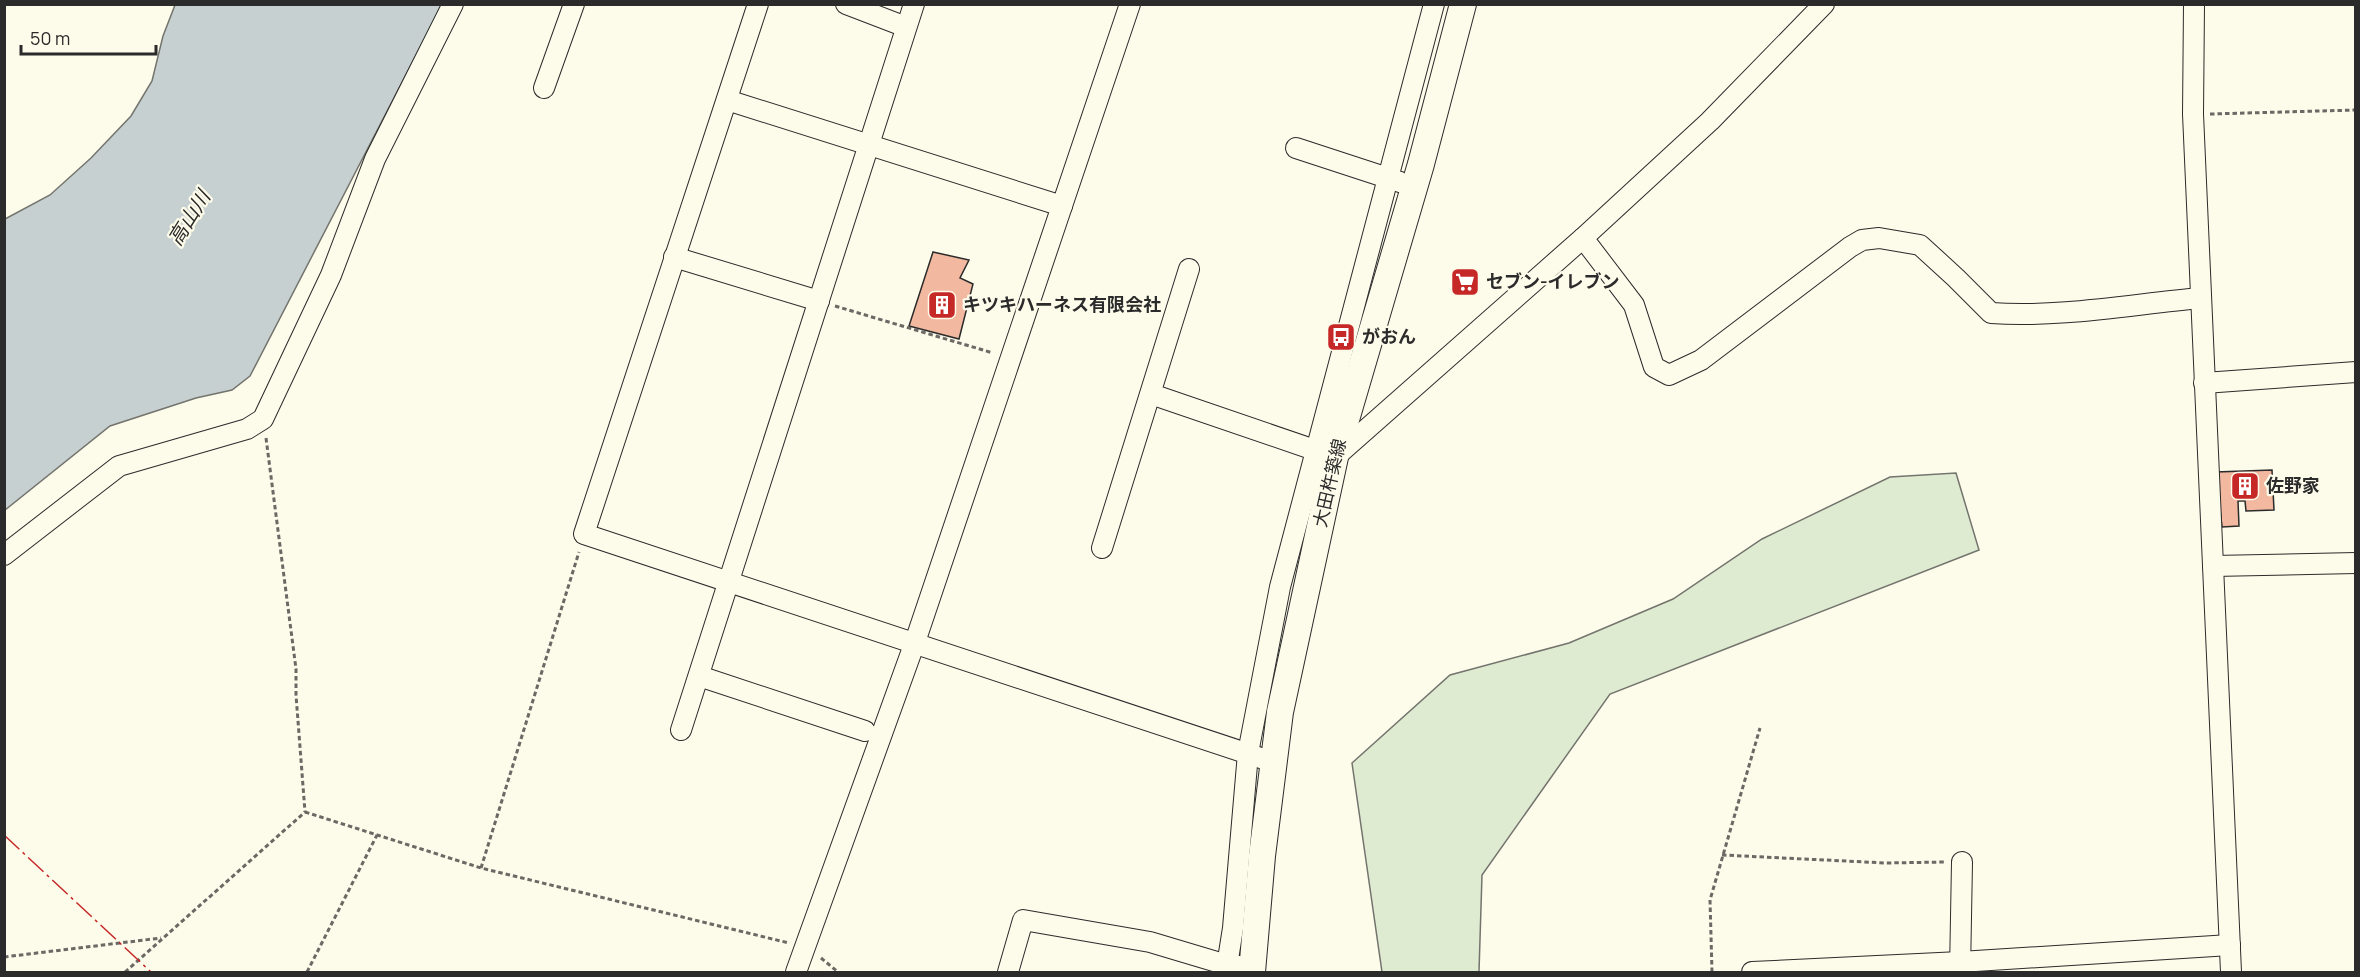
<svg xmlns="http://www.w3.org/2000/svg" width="2360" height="977" font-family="Manrope,'Noto Sans JP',sans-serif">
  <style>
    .green { fill: #deebd1; stroke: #74746e; stroke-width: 1.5 }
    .water { fill: #c7d0d0; stroke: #74746e; stroke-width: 1.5 }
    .building { fill: #f2b8a0; stroke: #2b2b2b; stroke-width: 1.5 }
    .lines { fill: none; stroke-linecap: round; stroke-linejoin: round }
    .minor-casing { stroke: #2b2b2b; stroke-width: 22 }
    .major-casing { stroke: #2b2b2b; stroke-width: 28 }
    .path { stroke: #6a6964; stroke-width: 3; stroke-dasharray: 4.5 3; stroke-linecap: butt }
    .minor { stroke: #fdfbea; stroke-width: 20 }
    .major { stroke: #fdfbea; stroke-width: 26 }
    .power { stroke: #c62828; stroke-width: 1.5; stroke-dasharray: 21 4.5 3 4.5; stroke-linecap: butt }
    .labels { text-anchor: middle; stroke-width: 4.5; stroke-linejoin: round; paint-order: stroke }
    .poi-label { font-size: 18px; font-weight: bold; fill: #2b2b2b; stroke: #fdfbea; text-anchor: start }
    .street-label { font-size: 18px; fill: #2b2b2b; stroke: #fdfbea }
    .water-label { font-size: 20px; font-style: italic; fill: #2b2b2b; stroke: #fdfbea }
  </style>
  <rect width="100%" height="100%" fill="#fdfbea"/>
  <!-- green -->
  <path class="green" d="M1956,473l23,77 -369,144 -128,181 -3,97h-97l-30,-209 98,-88 119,-32 104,-44 89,-60 128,-62z"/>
  <!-- water -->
  <path class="water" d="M175,5h267l-192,371 -18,14 -36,8 -86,28 -105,84v-291l45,-24 41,-37 40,-42 21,-35 11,-45z"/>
  <!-- building -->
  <g class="building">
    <path d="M933,252l36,8 -9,18 13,6 -14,55 -50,-13z"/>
    <path d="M2272,470l2,40 -28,1 -1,-10h-7l1,25 -17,1 -6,-55z"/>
  </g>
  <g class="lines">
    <!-- minor casing -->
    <g class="minor-casing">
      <g id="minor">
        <path d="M758,4l-174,530 689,228"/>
        <path d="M846,4l60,23"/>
        <path d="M1824,4l-114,117 -127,117 51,67 20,62 15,8 32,-15 149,-113 12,-7 17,-2 41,7 36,33 35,35c69,5 142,-9 210,-15"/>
        <path d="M2194,4l-1,110 38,858"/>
        <path d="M544,88l30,-84"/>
        <path d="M727,100l335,106"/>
        <path d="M1296,148l104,34"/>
        <path d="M674,257l145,44"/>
        <path d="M2204,383l152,-11"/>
        <path d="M1151,394l184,63 248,-219"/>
        <path d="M1102,548l87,-279"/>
        <path d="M4,555l115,-89 128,-37 16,-10 68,-144 44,-116 78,-155"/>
        <path d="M2213,566l143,-3"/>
        <path d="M699,676l166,55"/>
        <path d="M681,730l233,-726"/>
        <path d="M796,972l119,-330 215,-638"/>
        <path d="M1008,972l15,-52 127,22 77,23 12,1"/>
        <path d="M1226,972l7,-44 15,-175 32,-166 154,-583"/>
        <path d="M1752,972l208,-10 270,-17"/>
        <path d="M1960,972l2,-110"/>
      </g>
    </g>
    <!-- major casing -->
    <g class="major-casing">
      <path id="major" d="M1252,972l10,-116 18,-144 55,-255 86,-293 42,-160"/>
    </g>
    <!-- path -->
    <g class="path">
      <path d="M2210,114l146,-4"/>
      <path d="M835,306l158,47"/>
      <path d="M266,438l30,231v26l9,117"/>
      <path d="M305,812l176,56 308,75"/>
      <path d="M1722,855l164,8 59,-1"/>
      <path d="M481,868l98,-316"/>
      <path d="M4,957l157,-19"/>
      <path d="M821,958l17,14"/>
      <path d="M125,972l180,-160"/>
      <path d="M307,972l70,-137"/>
      <path d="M1712,972l-2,-72 50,-172"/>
    </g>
    <!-- minor -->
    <use href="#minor" class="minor"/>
    <!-- major -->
    <use href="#major" class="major"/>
    <!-- power -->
    <path class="power" d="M4,835l147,137"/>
  </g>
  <!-- icons -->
  <defs>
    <g id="supermarket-square" transform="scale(1.5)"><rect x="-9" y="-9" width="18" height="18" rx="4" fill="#c62828" stroke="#fdfbea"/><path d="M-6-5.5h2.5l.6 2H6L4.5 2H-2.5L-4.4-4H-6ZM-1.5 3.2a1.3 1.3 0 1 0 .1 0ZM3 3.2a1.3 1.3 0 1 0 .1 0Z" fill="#fff"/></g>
    <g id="building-square" transform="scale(1.5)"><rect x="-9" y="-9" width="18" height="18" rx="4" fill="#c62828" stroke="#fdfbea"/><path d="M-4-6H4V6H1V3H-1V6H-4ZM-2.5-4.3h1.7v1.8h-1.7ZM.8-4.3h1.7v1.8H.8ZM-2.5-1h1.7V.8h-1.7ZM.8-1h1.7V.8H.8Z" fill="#fff"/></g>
    <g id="bus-square" transform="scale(1.5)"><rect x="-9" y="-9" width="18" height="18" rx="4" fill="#c62828" stroke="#fdfbea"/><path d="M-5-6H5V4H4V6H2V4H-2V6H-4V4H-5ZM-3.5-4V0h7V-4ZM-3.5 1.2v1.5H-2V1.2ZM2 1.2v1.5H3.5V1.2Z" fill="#fff"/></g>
  </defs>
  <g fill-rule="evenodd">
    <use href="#supermarket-square" x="1465" y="282"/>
    <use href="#building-square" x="942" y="305"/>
    <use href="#bus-square" x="1341" y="337"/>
    <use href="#building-square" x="2245" y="486"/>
  </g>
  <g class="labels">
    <!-- poi labels -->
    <g class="poi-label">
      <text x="1486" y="288">セブン-イレブン</text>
      <text x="963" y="311">キツキハーネス有限会社</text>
      <text x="1362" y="343">がおん</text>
      <text x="2266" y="492">佐野家</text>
    </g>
    <!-- street labels -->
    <g class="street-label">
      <text transform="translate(1330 483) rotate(-77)" y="6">大田杵築線</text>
    </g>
    <!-- water labels -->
    <g class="water-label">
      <text transform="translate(189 218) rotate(-58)" y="7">高山川</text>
    </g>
  </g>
  <!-- border -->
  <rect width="2360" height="977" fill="none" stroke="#2b2b2b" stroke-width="12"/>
  <!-- scale -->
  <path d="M21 45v9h135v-9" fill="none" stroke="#2b2b2b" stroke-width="3"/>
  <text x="30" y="45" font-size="18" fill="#2b2b2b" stroke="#fdfbea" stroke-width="4.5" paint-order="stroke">50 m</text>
</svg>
